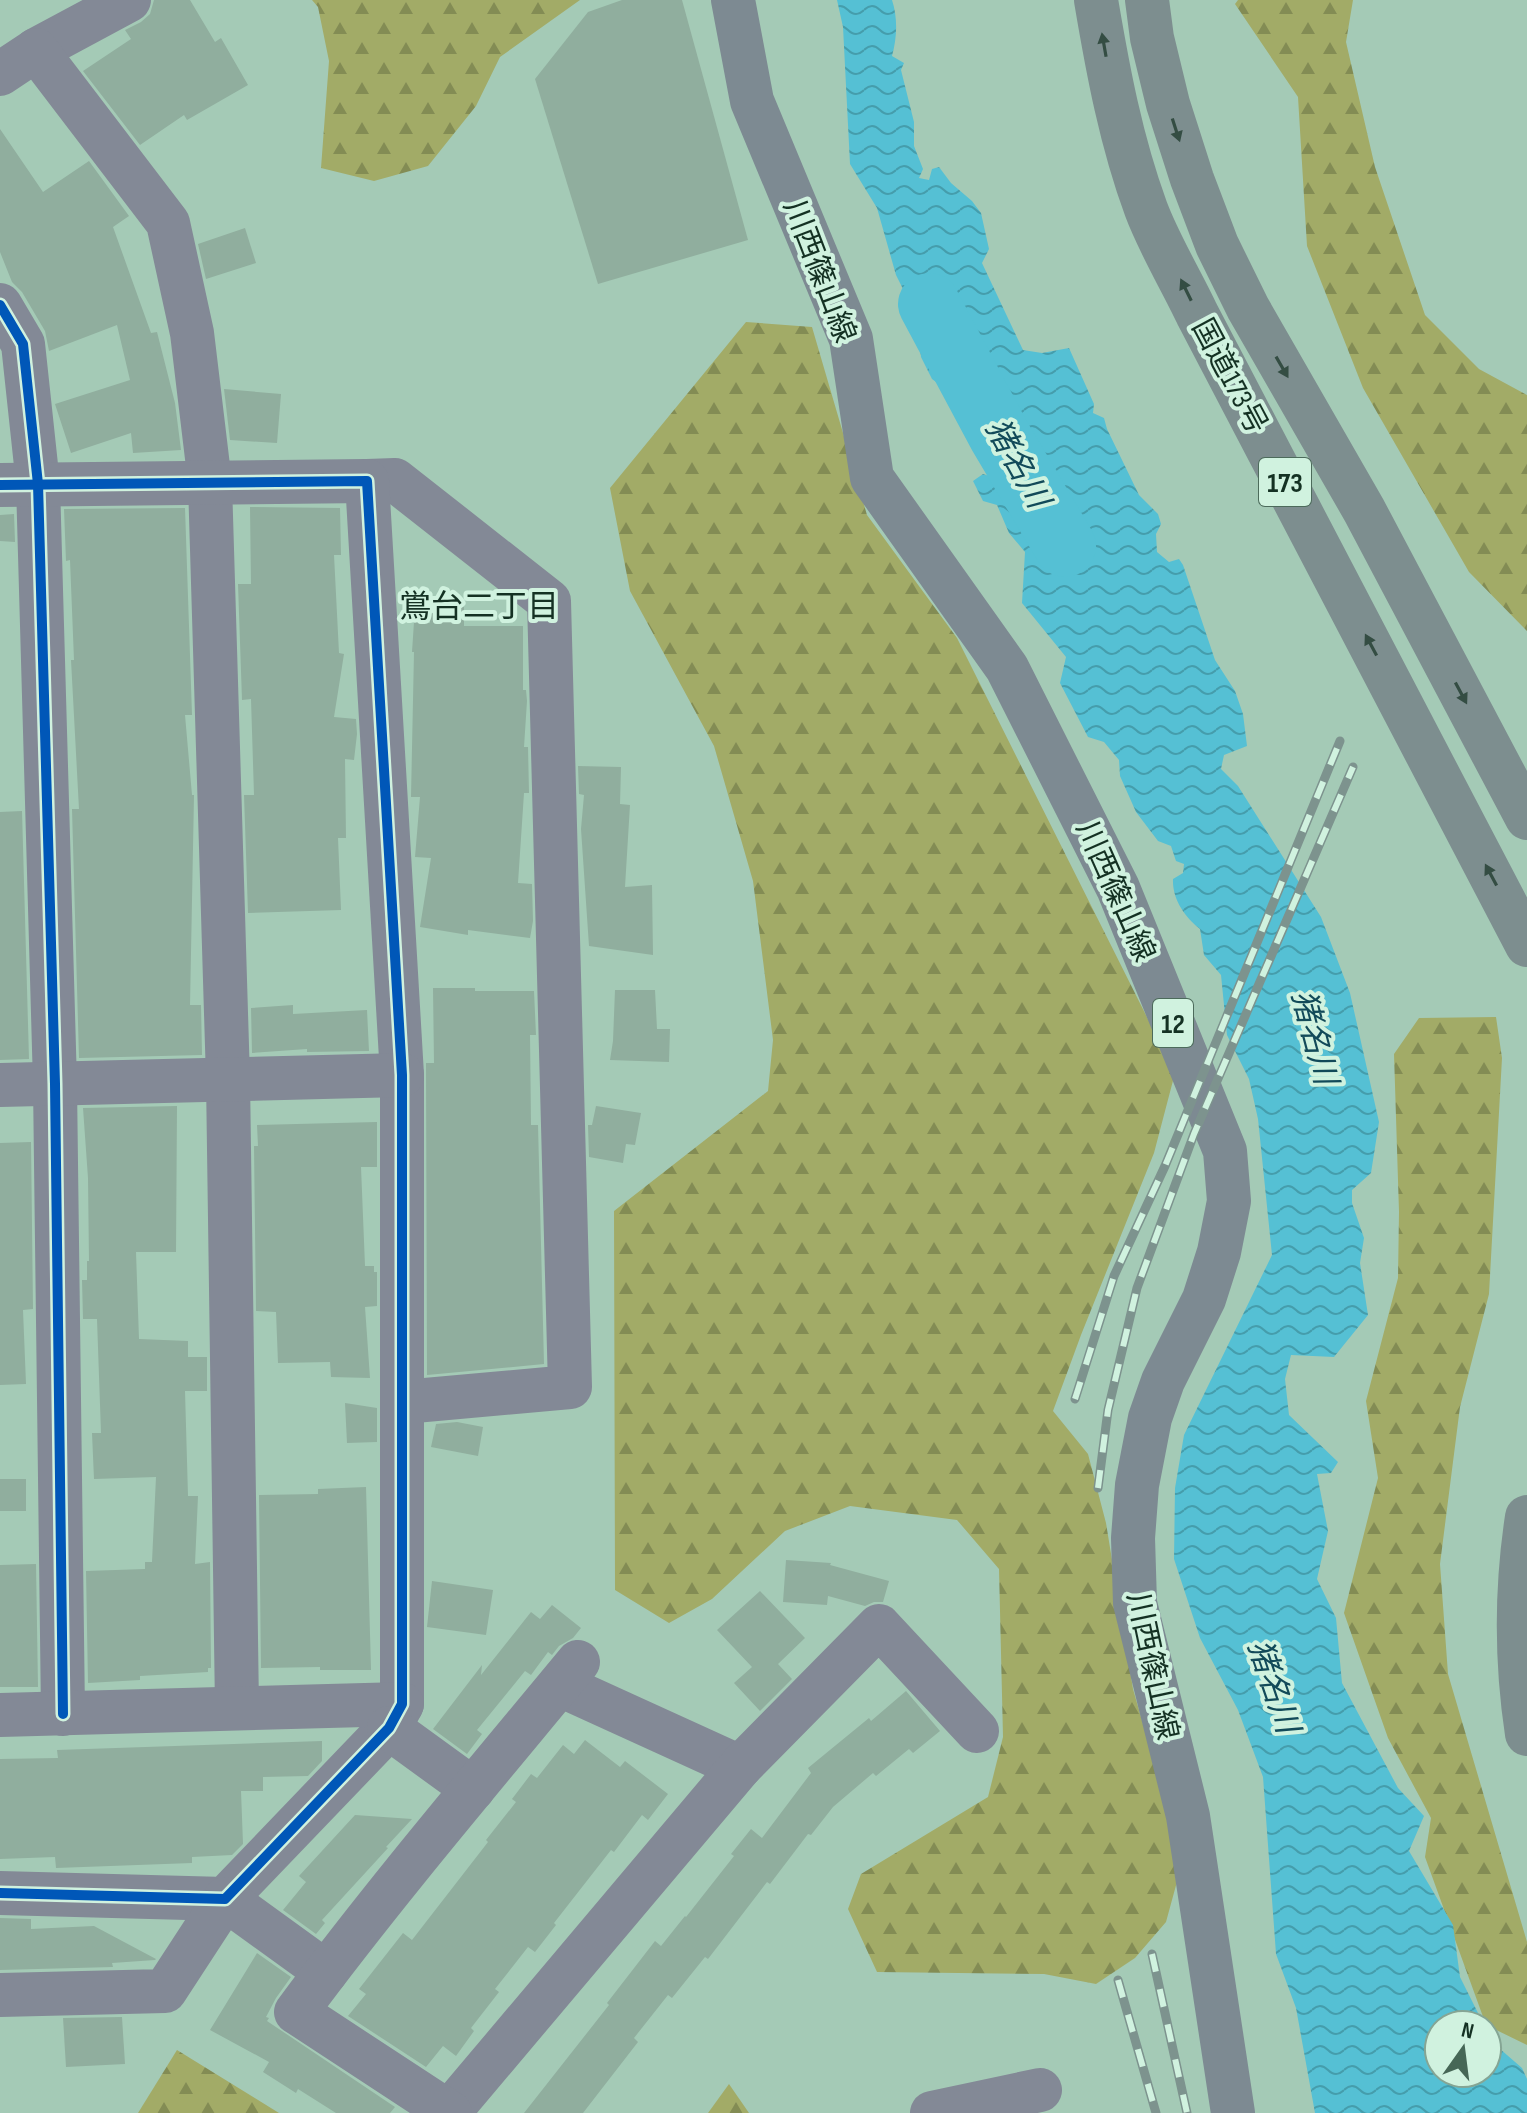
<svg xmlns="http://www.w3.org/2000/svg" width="1527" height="2113" font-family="'Sofia Sans Condensed','Noto Sans JP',sans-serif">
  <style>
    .forest { fill: url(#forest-firs) }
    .water { fill: url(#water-waves) }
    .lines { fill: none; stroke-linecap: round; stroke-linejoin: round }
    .river { stroke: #55c0d4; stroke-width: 62 }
    .building { fill: #90ae9e }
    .minor { stroke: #838996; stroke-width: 44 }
    .major { stroke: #7d8a92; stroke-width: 44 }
    .highway { stroke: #7d8e8f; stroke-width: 44 }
    .rail-casing { stroke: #7d938e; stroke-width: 9 }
    .rail { stroke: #d0f2df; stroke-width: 6; stroke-dasharray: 18; stroke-linecap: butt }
    .cycleway-casing { stroke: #d0f2df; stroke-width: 15 }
    .cycleway { stroke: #0057b8; stroke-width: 10 }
    .oneway { fill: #344d43 }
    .labels { text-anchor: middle; stroke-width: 8; stroke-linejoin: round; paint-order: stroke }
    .shield { fill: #d0f2df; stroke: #4c6b5b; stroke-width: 2 }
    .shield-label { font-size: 28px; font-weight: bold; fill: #143123 }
    .street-label { font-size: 30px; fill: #143123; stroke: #d0f2df }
    .water-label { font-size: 32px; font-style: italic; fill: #124a59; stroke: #d0f2df }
    .neighbourhood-label { font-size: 32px; fill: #143123; stroke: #d0f2df }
  </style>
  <defs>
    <pattern id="forest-firs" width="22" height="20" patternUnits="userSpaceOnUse" patternTransform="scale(2)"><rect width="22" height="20" fill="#a2ab67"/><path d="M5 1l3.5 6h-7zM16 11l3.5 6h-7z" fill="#838c54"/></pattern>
    <pattern id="water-waves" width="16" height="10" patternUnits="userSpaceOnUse" patternTransform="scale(2)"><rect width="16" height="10" fill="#55c0d4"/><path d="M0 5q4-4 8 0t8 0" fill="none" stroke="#459dac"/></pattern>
  </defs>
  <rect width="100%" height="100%" fill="#a4cab6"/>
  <!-- forest -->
  <g class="forest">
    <path d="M312,0h268l-80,57 -24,49 -48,60 -54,15 -53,-13 8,-107 -11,-54z"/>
    <path d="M1238,0h115l-7,42 29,125 50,148 54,54 48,26v236l-58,-59 -106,-184 -56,-142 -9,-149 -63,-93z"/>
    <path d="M746,322l66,5 55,188 90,123 218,435 -21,80 -73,182 -28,76 35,43 18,69 27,166 33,116 12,73 -12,44 -31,36 -39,26 -52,-10 -167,-2 -29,-63 13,-35 127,-77 15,-60 -4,-168 -42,-49 -107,-14 -65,25 -73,68 -43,24 -54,-33 -1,-379 154,-120 5,-51 -20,-159 -39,-135 -84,-155 -20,-103z"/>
    <path d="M1496,1017l6,41 -13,236 -29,113 -20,157 8,110 79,268v103l-41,-20 -61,-168 6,-39 -43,-80 -44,-125 34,-135 -12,-77 32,-123 1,-66 -5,-158 25,-36z"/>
    <path d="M177,2050l102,63h-141z"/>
    <path d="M729,2084l20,29h-41z"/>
  </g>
  <!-- water -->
  <path class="water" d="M837,0h55c6,18 5,38 0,56l12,7 -3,7 13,52v24l9,23 -4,9 10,2 3,-11 7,-2 12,16 21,18 9,12 8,36 -7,14 41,87 19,3 27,-5 25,56 -1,9 11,5 3,11 32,66 19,19 3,10 -5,10 1,18 12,10 10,-3 4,6 32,95 20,31 8,23 4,32 -23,9 -3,14 17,17 83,131 29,76 29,129 -8,51 -19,17v13l12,35 -4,25 8,52 -34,42 -43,-2 -6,24 4,36 49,47 -7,11 -14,1 11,57 -11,48 19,39 6,65 56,105 26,28 -15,35 44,74 7,52 24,48h-45v48h48v-42l5,11 30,26 5,11v34h-212l-19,-105 -20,-54 -13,-177 -25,-67 -38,-72 -26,-79 1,-71 9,-53 88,-180 -14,-136 -9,-40 -22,-44 -6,-60 -17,-20 -4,-26c-15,-12 -28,-30 -27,-50l10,-6 1,-9 -8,-3 -5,-15 -13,-5 -22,-29 -16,-36 -1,-16 -15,-18 -16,-5 -28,-54 6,-26 -44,-54 3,-51 -16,-19 -12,-28 -14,-4 -10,-20 10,-7 31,10 7,-5 2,-10 -9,-1 -2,-7 11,-6v-20l-10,-12 -27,-5 -8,-11 7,-25 -5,-6 -32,6 -4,6 -12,-9 -11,-22 -4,-40 -21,-42 -19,-67 -27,-44 -7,-137z"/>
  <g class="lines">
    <!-- river -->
    <path class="river" d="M929,304l70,131 66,111"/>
  </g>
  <!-- building -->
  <g class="building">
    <path d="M154,0h36l25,42 6,-4 27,47 -61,35 -3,-5 -44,30 -57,-74 48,-32 -6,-9 16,-8 9,-8z"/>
    <path d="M622,0h60l66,240 -150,44 -63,-205 53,-67z"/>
    <path d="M0,129l43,63 46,-31 40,55 -16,11 38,106 6,-1 18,71 6,47 -48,3 -2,-20 -60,20 -16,-49 75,-24 -13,-55 -68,26 -4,-20 -23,-39 -10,-10 -12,-30z"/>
    <path d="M245,228l11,35 -50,16 -8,-35z"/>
    <path d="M224,389l57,5 -4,49 -47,-3z"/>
    <path d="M250,507l90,1 1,47h-7l5,98 5,1 -10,63 22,2 1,15 -3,26 -9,-1 1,79h-8l3,72 -93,3 -4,-118h10l-3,-96 -9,1 -4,-116h13z"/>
    <path d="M185,508l7,207h-7l7,80h2l-4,210h11l1,50 -123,3 -7,-249h7l-8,-149h3l-4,-100 -4,1 -2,-52z"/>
    <path d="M14,514l1,28 -15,-1v-26z"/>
    <path d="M430,605l34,2v19h59v64h3l1,11 -3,46h4l1,46h-5l-6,90 14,1 1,37 -3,17 -62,-8v5l-48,-8 11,-69 -16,-1 5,-60h-9l3,-145h-2l2,-30 16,1z"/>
    <path d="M578,766l43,1 -1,37 10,1 -5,82 27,-2 1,70 -64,-9 -8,-117 3,-34 -5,-1z"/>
    <path d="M22,811l7,248 -29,1v-248z"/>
    <path d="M433,988h42v3h59l2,44h-6l1,90h7l6,239 -117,11 -1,-312h8z"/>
    <path d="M615,990h40l2,39h13l-1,33 -59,-2 3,-19z"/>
    <path d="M293,1005v9l74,-4 2,41 -62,1v-3l-55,4 -1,-45z"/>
    <path d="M177,1106l-1,146h-40l3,87 49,2v16h19v34h-22l3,105h10l-3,68 15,-2 1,106h-3v4l-68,4v4l-52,3 -2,-112 59,-2v-7h7l4,-85 -62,2 -2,-46h9l-4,-114h-14l-1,-39h5v-19h2l-1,-83 -5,-70z"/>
    <path d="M596,1106l45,7 -6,32 -9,-1 -3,19 -34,-6 -1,-32h4z"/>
    <path d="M377,1122v45h-16l4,99h9v6h3v34l-12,1 5,71 -39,-1 -1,-15 -52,1 -2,-51 -20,-1 -2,-165h4l-1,-21z"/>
    <path d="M31,1142l2,167 -10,1 3,74 -26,1v-242z"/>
    <path d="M345,1403l32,5v34l-30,1z"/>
    <path d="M457,1422l26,5 -5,29 -47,-9 5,-23z"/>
    <rect x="0" y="1479" width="26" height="32"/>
    <path d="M366,1487l5,183h-51v-3l-59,1 -2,-173 59,-1v-5z"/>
    <path d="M786,1560l45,3 -1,2 59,16 -6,21h-9l-9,4 -37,-10 -1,9 -44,-3z"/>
    <path d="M36,1564l2,123h-38v-122z"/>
    <path d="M432,1581l61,9 -7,45 -59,-8z"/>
    <path d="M760,1591l45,47 -27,26 14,15 -32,32 -26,-28 18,-16 -35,-37z"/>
    <path d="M552,1605l29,23 -8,10 -14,8 -7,9 -4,-3 -17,23 -6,-4 -48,59 5,4 -15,20 -34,-25 49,-64 -1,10 50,-63 9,7z"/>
    <path d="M906,1691l34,40 -27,22 -4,-4 -33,27 -3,-3 -40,34 -22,28 -3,-1 -38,50 -3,-2 -59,77 -3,-2 -33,41 -4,-3 -34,43 4,4 -55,71h-59l85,-108 -2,-2 48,-62 6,5 24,-30 1,1 48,-61 -3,-2 20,-25 11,9 49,-65 -3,-5 61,-50 2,3z"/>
    <path d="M585,1740l35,27 5,-6 43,33 -20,26 -6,-5 -28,37 -3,-2 -57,73 2,2 -21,27 -7,-5 -33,42 4,3 -28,36 3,3 -18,25 -13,-10 -17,21 -78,-51 18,-22 -7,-5 44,-56 9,7 76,-98 -2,-2 30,-38 -4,-3 19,-25 6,4 26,-33 11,9z"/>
    <path d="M322,1741v20l-14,15 -45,1v14h-22l2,53 -11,11 -40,2v6l-136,5 -1,-11 -55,2v-100l58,-1 -1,-8z"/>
    <path d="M355,1815l57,4 -26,28 2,1 -66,72 3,3 -9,11 -33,-24 23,-28 -7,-6z"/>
    <path d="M0,1918l31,1v10l63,-3 62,33 -1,1 -43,3 1,4 -113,3z"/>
    <path d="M257,1953l34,24 -15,21 -10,19 3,1 -2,3 128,86 -5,6h-54l-38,-24 -2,4 -33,-21 6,-10 -59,-32z"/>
    <path d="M122,2017l3,47 -59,3 -3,-49z"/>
  </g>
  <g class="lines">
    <!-- minor -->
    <g class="minor">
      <path d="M36,50l93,-50"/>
      <path d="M0,74l36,-24 132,173 24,110 18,150 18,596 9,629"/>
      <path d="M0,305l23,39 15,140 17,600 8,630"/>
      <path d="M367,481l28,-1 154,121 21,786 -167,15"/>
      <path d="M0,485l367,-4 35,594v629l-13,24 -164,171 -225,-6"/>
      <path d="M0,1085l402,-10"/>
      <path d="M560,1685l180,82"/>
      <path d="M0,1715l402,-11"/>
      <path d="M389,1728l84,61"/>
      <path d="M0,1995l165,-4 60,-92 101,73"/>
      <path d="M449,2112l291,-345 139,-141 98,105"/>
      <path d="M450,2113l-154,-101c89,-120 187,-235 282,-350"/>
      <path d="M932,2113l108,-23"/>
    </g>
    <!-- major -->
    <path class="major" d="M733,0l19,101 99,238 21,139 135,190 111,220 107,263 4,50 -10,51 -15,47 -41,82 -13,37 -13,67 -4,53 2,65 53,213 45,297"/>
    <!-- highway -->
    <g class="highway">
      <path d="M1096,0c12,71 25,141 50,209 13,35 35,71 51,105l330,631"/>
      <path d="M1147,0l5,38 16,66 24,75 25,66 31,63 116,202 163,308"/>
      <path d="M1527,1517c-11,72 -11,144 0,217"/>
    </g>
    <!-- rail casing -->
    <g class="rail-casing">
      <g id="rail">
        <path d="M1075,1399l39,-123 51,-110 175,-425"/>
        <path d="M1098,1488l10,-78 29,-122 57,-154 159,-367"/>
        <path d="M1152,1954l35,159"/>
        <path d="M1118,1980l38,133"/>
      </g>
    </g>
    <!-- rail -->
    <use href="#rail" class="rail"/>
    <!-- cycleway casing -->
    <g class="cycleway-casing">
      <g id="cycleway">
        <path d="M0,305l23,39 15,140 17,600 8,630"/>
        <path d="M0,485l367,-4 35,594v629l-13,24 -164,171 -225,-6"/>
      </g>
    </g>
    <!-- cycleway -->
    <use href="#cycleway" class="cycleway"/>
  </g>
  <!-- one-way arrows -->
  <defs><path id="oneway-solid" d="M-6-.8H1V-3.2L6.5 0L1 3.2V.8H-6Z" transform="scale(2)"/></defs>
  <g class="oneway">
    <use href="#oneway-solid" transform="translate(1104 45) rotate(-100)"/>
    <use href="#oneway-solid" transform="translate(1176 130) rotate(72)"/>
    <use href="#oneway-solid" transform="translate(1186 290) rotate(-116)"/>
    <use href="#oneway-solid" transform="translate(1282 367) rotate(60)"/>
    <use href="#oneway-solid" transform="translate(1371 645) rotate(-118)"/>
    <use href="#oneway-solid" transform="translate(1461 693) rotate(62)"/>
    <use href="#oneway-solid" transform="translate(1491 875) rotate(-118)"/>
  </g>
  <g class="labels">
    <!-- shield labels -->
    <g class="shield">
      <rect x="1259" y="458" width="52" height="48" rx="6"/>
      <rect x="1153" y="999" width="40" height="48" rx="6"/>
    </g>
    <g class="shield-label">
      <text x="1285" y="492">173</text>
      <text x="1173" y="1033">12</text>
    </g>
    <!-- street labels -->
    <g class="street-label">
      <text transform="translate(820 271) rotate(69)" y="10">川西篠山線</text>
      <text transform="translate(1230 376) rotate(62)" y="10">国道173号</text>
      <text transform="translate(1116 891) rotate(66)" y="10">川西篠山線</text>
      <text transform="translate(1153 1666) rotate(78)" y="10">川西篠山線</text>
    </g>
    <!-- water labels -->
    <g class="water-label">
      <text transform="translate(1018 463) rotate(61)" y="11">猪名川</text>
      <text transform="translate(1315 1037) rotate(75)" y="11">猪名川</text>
      <text transform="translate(1274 1686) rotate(71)" y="11">猪名川</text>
    </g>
    <!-- neighbourhood labels -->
    <g class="neighbourhood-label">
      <text x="479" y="617">鴬台二丁目</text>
    </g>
  </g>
  <!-- north arrow -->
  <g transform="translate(1463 2049) rotate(14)"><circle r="38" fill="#d0f2df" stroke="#85a594" stroke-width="2"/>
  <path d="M0-6L14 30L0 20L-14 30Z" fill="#466756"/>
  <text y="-12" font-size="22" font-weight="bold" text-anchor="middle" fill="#143123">N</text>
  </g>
</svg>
